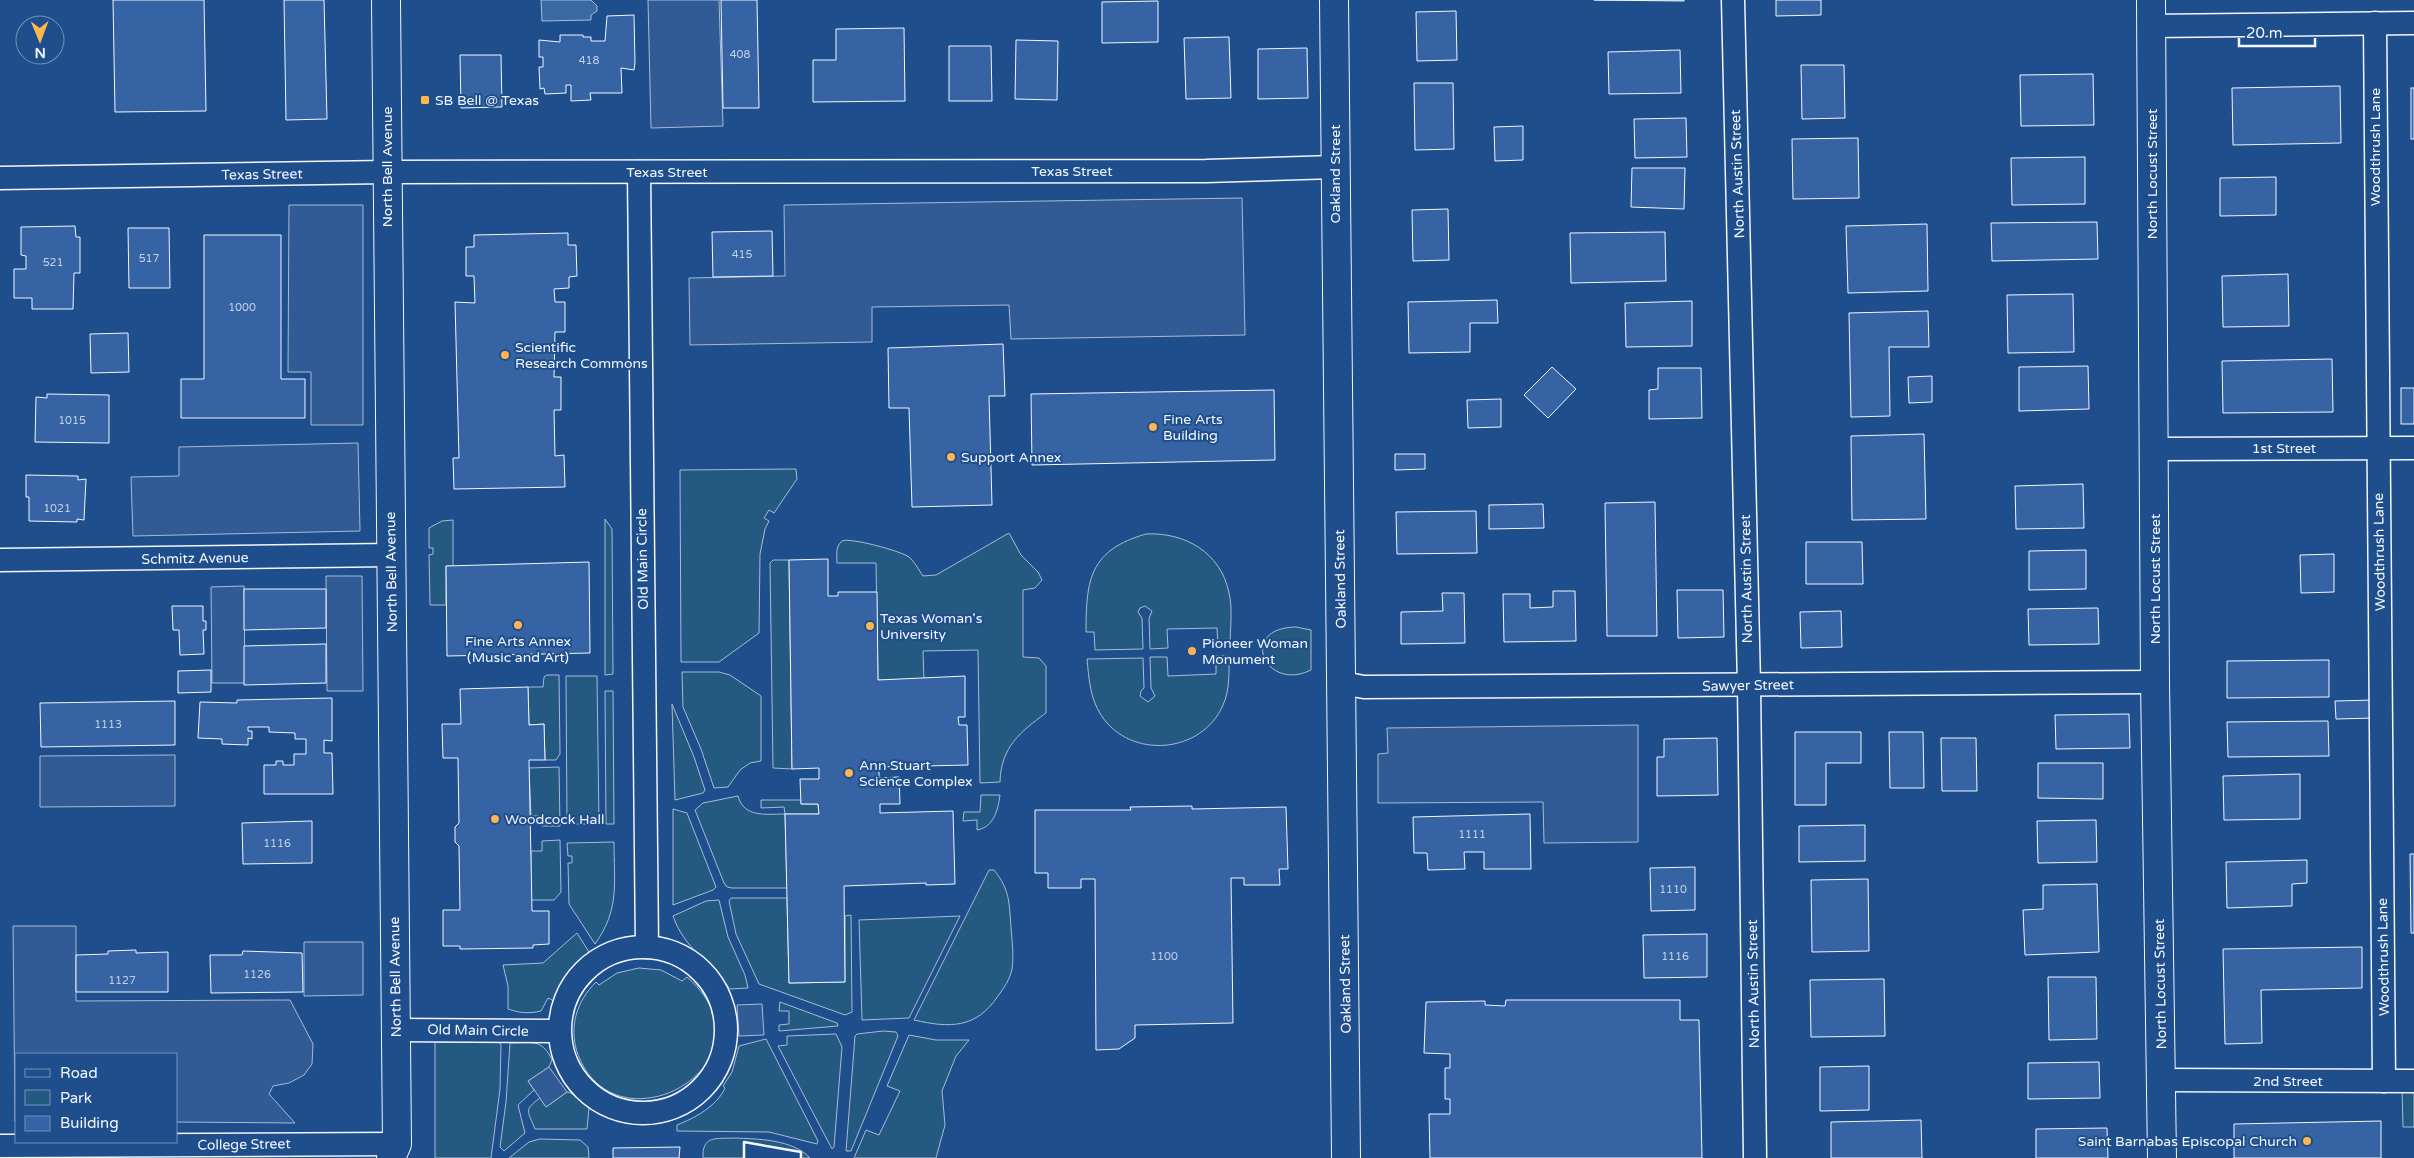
<svg xmlns="http://www.w3.org/2000/svg" width="2414" height="1158" font-family="'Varela Round',sans-serif">
  <style>
    .green { fill: #245a82; stroke: #a8bbd7 }
    .parking { fill: #305b95; stroke: #a8bbd7 }
    .water { fill: #3b69a3; stroke: #a8bbd7 }
    .building { fill: #3563a3; stroke: #f2f6ff }
    .lines { fill: none; stroke-linecap: round; stroke-linejoin: round }
    .minor-casing { stroke: #f2f6ff; stroke-width: 25 }
    .tertiary-casing { stroke: #f2f6ff; stroke-width: 30 }
    .secondary-casing { stroke: #f2f6ff; stroke-width: 30 }
    .minor { stroke: #1f4e8c; stroke-width: 22 }
    .tertiary { stroke: #1f4e8c; stroke-width: 28 }
    .secondary { stroke: #1f4e8c; stroke-width: 28 }
    .wall { stroke: #f2f6ff; stroke-width: 2.5 }
    .poi-dot { fill: #ffb74d; stroke: #1f4e8c; stroke-width: 2 }
    .labels { text-anchor: middle; stroke-width: 4; stroke-linejoin: round; paint-order: stroke }
    .number-label { font-size: 11px; fill: #c3d1e8 }
    .poi-label { font-size: 14px; fill: #f2f6ff; stroke: #1f4e8c; text-anchor: start }
    .street-label { font-size: 14px; fill: #f2f6ff; stroke: #1f4e8c }
  </style>
  <rect width="100%" height="100%" fill="#1f4e8c"/>
  <!-- green -->
  <g class="green">
    <path d="M796,469l1,10 -23,34 -5,-3 -5,8 5,3 -4,8 -5,25 -1,79 -40,29h-38l-1,-192z"/>
    <path d="M605,519l7,10 1,145 -8,1z"/>
    <path d="M453,520v46h-7v39h-16l-1,-50 4,-1v-6h-4v-20l13,-7z"/>
    <path d="M1009,533l12,22 17,17 4,8 -7,8 -12,2v67l16,1 7,8v47c-26,19 -45,34 -46,69l-20,1 -2,-133 -55,1 1,29h-46l-2,-117h-39c0,-8 -2,-16 5,-22 7,-4 59,10 67,16 5,4 10,13 14,19l13,-1z"/>
    <path d="M1146,534c38,-2 75,18 83,59 4,16 1,37 1,54h-12l-1,-19 -50,1 1,19 -18,1 -1,-31 3,-7 -7,-5 -5,2 -2,4 4,6 1,31 -48,1 -1,-18h-8c0,-53 4,-82 60,-98z"/>
    <path d="M773,560h16l3,209 -19,-1 -3,-205z"/>
    <path d="M1296,627l15,3v40c-46,23 -74,-42 -15,-43z"/>
    <path d="M1216,656h13c0,16 1,34 -6,49 -21,49 -93,55 -122,10 -11,-17 -12,-36 -14,-56l56,-1 1,30 -3,3 -1,5 8,6 7,-6 -4,-8 -1,-31h17l1,19 48,-2z"/>
    <path d="M682,672h37l11,3 31,21v65l-11,2 -10,7 -12,17 -14,1 -13,-39 -18,-42z"/>
    <path d="M547,675h12l1,79 -4,6h-11l-1,-36 -15,1 -1,-38h15l1,-10z"/>
    <path d="M566,676h31l2,148h-32z"/>
    <path d="M605,691h8l1,133h-8z"/>
    <path d="M672,704l22,53 11,33 -2,3 -28,7z"/>
    <path d="M559,767l1,59h-18v-10h-11l-2,-48z"/>
    <path d="M981,795h19c-2,15 -6,32 -23,35v-10l-14,1 1,-9h16z"/>
    <path d="M738,796c6,22 28,18 47,18l-1,-7 -23,1v-8h40v4h17l1,10h-34l2,74h-55l-5,-1 -3,-4 -29,-73 8,-7z"/>
    <path d="M673,809l14,4 29,74 -3,3 -40,15z"/>
    <path d="M560,840l1,52 -7,8h-23v-49h11v-10z"/>
    <path d="M614,842c0,41 6,67 -19,102l-26,-40 -1,-41h4v-7h-4l-1,-13z"/>
    <path d="M989,870h5c16,20 15,32 17,57 1,14 3,28 1,42 -2,10 -8,19 -14,27 -22,33 -49,32 -84,24z"/>
    <path d="M731,898h56l2,85 56,-1v-66l6,-1 1,97 -7,3 -86,-31 -23,-50 -7,-33z"/>
    <path d="M719,900l9,37 17,38 3,13 -18,1c-20,-28 -45,-39 -57,-73l33,-15z"/>
    <path d="M960,916l-51,102 -47,2 -3,-100z"/>
    <path d="M577,933l12,19 -22,24 -13,25 -6,-3 -7,13c-13,3 -21,2 -33,-2v-23l-5,-21 40,-2z"/>
    <path d="M639,968l22,2 21,11 5,-4c97,85 -73,181 -110,75 -8,-27 0,-51 19,-70l3,3 18,-12z"/>
    <path d="M780,1002l57,21 1,3 -59,5v-6l10,-1v-13h-10z"/>
    <path d="M883,1031l13,1 2,4 -47,115h-5l9,-115 2,-2z"/>
    <path d="M836,1034l6,13 -8,100 -2,2 -54,-103 9,-1v-9z"/>
    <path d="M909,1035l27,5h33l-13,16 -14,35 3,34 -9,33h-82l12,-28 13,5 21,-44 -13,-5z"/>
    <path d="M766,1039l52,102 -1,3 -48,-12 -92,-1v-6c18,-7 40,-19 48,-37l-2,-2 9,-14 7,-26z"/>
    <path d="M435,1042h64l2,3 -1,44 -9,69h-56z"/>
    <path d="M510,1043c22,0 32,-5 42,17l-3,7 -21,14 6,9 -16,15 7,28 -21,18 -4,-4 6,-45z"/>
    <path d="M2402,1088h12v39h-11z"/>
    <path d="M567,1092l4,1 18,15 -2,21h-52c-7,-18 -12,-19 5,-31l6,9z"/>
    <path d="M734,1138c24,1 58,1 76,20h-9l-1,-6 -56,-10v16h-41c-1,-23 13,-19 31,-20z"/>
    <path d="M540,1139l40,1 8,7 1,11h-80l20,-16z"/>
  </g>
  <!-- parking -->
  <g class="parking">
    <path d="M648,0h71l4,126 -72,2z"/>
    <path d="M1242,198l3,137 -234,4 -2,-34 -137,2v35l-182,3 -1,-67 96,-2 -1,-71z"/>
    <path d="M289,205h74v220h-52v-53h-23z"/>
    <path d="M358,443l2,88 -227,5 -2,-59 48,-1v-29z"/>
    <path d="M326,576h36l1,115h-36z"/>
    <path d="M244,586l1,97h-33l-1,-96z"/>
    <path d="M1638,725v117l-94,1 -1,-41 -165,1v-49l10,-1 -1,-25z"/>
    <path d="M175,755v51l-135,1v-51z"/>
    <path d="M13,926h63v75l214,-1 23,44 -1,20 -8,11 -15,8 -16,3 -4,8 26,29 -119,-1v-68h-160l-1,67z"/>
    <path d="M304,942h59v53l-59,1z"/>
    <path d="M762,1004l2,31 -25,1 -2,-31z"/>
    <path d="M549,1067l18,25 -21,15 -18,-26z"/>
  </g>
  <!-- water -->
  <path class="water" d="M541,0h50l6,6v5l-6,4v5l-49,1z"/>
  <!-- building -->
  <g class="building">
    <path d="M113,0h91l2,111 -91,1z"/>
    <path d="M284,0h40l3,119 -41,1z"/>
    <path d="M721,0h36l2,108h-36z"/>
    <path d="M1594,0h90v1z"/>
    <path d="M1776,0h45v15l-45,1z"/>
    <path d="M1158,1v41l-56,1v-41z"/>
    <path d="M1456,11l1,49 -40,1 -1,-49z"/>
    <path d="M634,15l1,48 -1,7 -13,-2 1,25h-32l1,7 -20,1v-16h-5v8l-21,1 -1,-6 -4,1 -1,-22h4v-10h-4v-17l21,2v-7h23v2h8v4h14l2,-25z"/>
    <path d="M904,28l1,73 -92,1v-42h23v-31z"/>
    <path d="M1229,37l2,61 -45,1 -2,-61z"/>
    <path d="M1016,40l42,1 -1,59 -42,-1z"/>
    <path d="M949,46h42l1,55h-43z"/>
    <path d="M1307,48l1,50 -50,1v-50z"/>
    <path d="M1680,50l1,43 -72,1 -1,-42z"/>
    <path d="M460,55h41l1,52 -41,1z"/>
    <path d="M1801,65h43l1,53 -43,1z"/>
    <path d="M2093,74l1,51 -73,1 -1,-51z"/>
    <path d="M1414,83h39l1,66 -39,1z"/>
    <path d="M2340,86l1,57 -108,2 -1,-57z"/>
    <rect x="2411" y="88" width="3" height="51"/>
    <path d="M1686,118l1,39 -52,1 -1,-39z"/>
    <path d="M1523,126v34l-28,1 -1,-34z"/>
    <path d="M1858,138l1,60 -66,1 -1,-60z"/>
    <path d="M2085,157v47l-73,1 -1,-47z"/>
    <path d="M1632,168h53l-1,41 -53,-2z"/>
    <path d="M2276,177v38l-56,1v-38z"/>
    <path d="M1448,209l1,51 -36,1 -1,-51z"/>
    <path d="M2097,222l1,37 -106,2 -1,-38z"/>
    <path d="M1927,224l1,67 -80,2 -2,-67z"/>
    <path d="M75,226l1,11h4v36h-6l-1,36h-41v-11h-18v-29h12v-13l-5,-1v-28z"/>
    <path d="M128,228h41l1,60h-41z"/>
    <path d="M772,231l1,45 -60,1 -1,-45z"/>
    <path d="M1665,232l1,49 -95,2 -1,-50z"/>
    <path d="M568,233v12h8l1,31 -8,1v11l-15,1 1,13h10v30h-10l-1,45h7v33h-7l1,46 9,-1 1,32 -111,2 -1,-31h6l-4,-156 20,1 -1,-27h-8v-29h8v-12z"/>
    <path d="M204,235h77v144h24v39h-124v-39h23z"/>
    <path d="M2288,274l1,52 -66,1 -1,-51z"/>
    <path d="M2073,294l1,58 -66,1 -1,-58z"/>
    <path d="M1497,300l1,23h-28v29l-61,1 -1,-51z"/>
    <path d="M1692,301v45l-66,1 -1,-44z"/>
    <path d="M1928,311l1,36h-40l1,69 -39,1 -2,-104z"/>
    <path d="M128,333l1,39 -38,1 -1,-39z"/>
    <path d="M1003,344l2,52h-16l3,109 -80,2 -3,-99h-20l-1,-60z"/>
    <path d="M2332,359l1,53 -110,1 -1,-52z"/>
    <path d="M2088,366l1,43 -70,2v-44z"/>
    <path d="M1552,367l24,22 -28,29 -24,-23z"/>
    <path d="M1658,368h43l1,50 -53,1v-29l9,-1z"/>
    <path d="M1932,376v26l-23,1 -1,-26z"/>
    <rect x="2401" y="388" width="13" height="36"/>
    <path d="M1274,390l1,70 -243,5 -1,-71z"/>
    <path d="M47,394l62,1v48l-74,-1 1,-45 11,1z"/>
    <path d="M1501,399v28l-33,1 -1,-28z"/>
    <path d="M1924,434l2,85 -74,1 -1,-84z"/>
    <path d="M1395,454h30v15l-30,1z"/>
    <path d="M26,475l52,1v4l8,-1 -2,41 -7,-1v3l-48,-1v-24h-3z"/>
    <path d="M2083,484l1,44 -68,1 -1,-43z"/>
    <path d="M1655,502l2,134h-50l-2,-133z"/>
    <path d="M1543,504l1,24 -55,1v-24z"/>
    <path d="M1476,511l1,42 -80,1 -1,-42z"/>
    <path d="M1806,542h56l1,42h-57z"/>
    <path d="M2086,550v39l-57,1v-39z"/>
    <path d="M2334,554v38l-33,1 -1,-38z"/>
    <path d="M828,559v37h10v-4h39l1,88 87,-4v41h-7l1,8h8l1,40 -89,2v11l20,-1 1,27h-20v9l73,-2 2,73 -29,1v-2l-82,3 1,96 -56,1 -4,-169h34l-1,-10h-17l-1,-25h19v-11l-27,1 -3,-209z"/>
    <path d="M589,562l1,91 -143,3 -1,-90z"/>
    <path d="M244,589h82v39l-82,2z"/>
    <path d="M1677,590h46l1,47 -46,1z"/>
    <path d="M1553,591h22l1,50 -72,1 -1,-48h27v14l23,-1z"/>
    <path d="M1442,593h22l1,50 -64,1v-32l42,-1z"/>
    <path d="M172,606h31v15h3v9h-3l1,24 -24,1 -1,-25h-6z"/>
    <path d="M2098,608l1,36 -70,1 -1,-36z"/>
    <path d="M1841,611l1,36 -41,1 -1,-36z"/>
    <path d="M326,644v39l-82,2v-39z"/>
    <path d="M2329,660v37l-102,1v-37z"/>
    <path d="M211,670v22l-33,1v-22z"/>
    <path d="M528,687l1,38 15,-1 1,36h-16l3,151h17v33l-16,1v3l-73,1v-3h-17v-36h17l-1,-64 -4,-4v-15l4,-4 -1,-65h-15l-1,-34h19l-1,-35z"/>
    <path d="M332,698v43l-8,-1v13h8l1,41h-69v-29h12v-4h7v4h11v-11h12v-15h-11v-6l-26,-1v-5h-21v4h4v8l-4,-1v7l-26,-1v-5l-24,-1 2,-36 37,1v-3z"/>
    <path d="M2375,700l1,18 -40,1 -1,-18z"/>
    <path d="M175,701v44l-134,2 -1,-44z"/>
    <path d="M2129,714l1,34 -74,1 -1,-34z"/>
    <path d="M2328,721l1,35 -101,1 -1,-35z"/>
    <path d="M1795,732h66v31h-35v42h-31z"/>
    <path d="M1889,732h34l1,56h-34z"/>
    <path d="M1717,738l1,57 -61,1v-39h7v-18z"/>
    <path d="M1941,738h35l1,53h-35z"/>
    <path d="M2038,763h65v36l-65,-1z"/>
    <path d="M2300,774v45l-76,1 -1,-44z"/>
    <path d="M1192,806v3l94,-2 2,62h-9l1,16h-36v-7h-13l2,145 -98,2v13l-16,11 -23,1 -1,-171h-14v9h-33v-15h-13v-63h96l-1,-3z"/>
    <path d="M1530,814l1,55h-47v-17h-20l1,17 -37,1 -1,-17h-13l-1,-36z"/>
    <path d="M2096,820l1,42 -59,1 -1,-42z"/>
    <path d="M312,821v42l-69,1 -1,-41z"/>
    <path d="M1865,825v36l-66,1v-36z"/>
    <path d="M2410,854h4v79h-3z"/>
    <path d="M2307,860v23l-15,1v22l-65,2 -1,-46z"/>
    <path d="M1695,867v43l-44,1 -1,-43z"/>
    <path d="M1868,879l1,72 -57,1 -1,-72z"/>
    <path d="M2097,884l2,68 -74,3 -2,-45 20,-1v-24z"/>
    <path d="M1707,934v43l-63,1 -1,-43z"/>
    <path d="M2362,947v41l-101,2 1,53 -37,1 -2,-95z"/>
    <path d="M136,950v3l32,-1v40h-92v-37l32,-1v-3z"/>
    <path d="M243,951l59,2 1,39 -92,1 -1,-38h32z"/>
    <path d="M2048,977h48l1,62 -48,1z"/>
    <path d="M1884,979l1,57 -74,1 -1,-57z"/>
    <path d="M1506,1000h174v20h19l3,138h-272l-1,-44h21v-15h-5v-31h5v-14l-26,-1 2,-51 59,-1v4l20,1z"/>
    <path d="M2099,1062l1,36 -72,1v-36z"/>
    <path d="M1869,1066v44l-49,1v-44z"/>
    <path d="M1921,1120l1,38h-91v-36z"/>
    <path d="M2381,1121v37h-147v-34z"/>
    <path d="M2107,1128l1,30h-72v-29z"/>
    <path d="M680,1147l-1,11h-66v-10z"/>
  </g>
  <g class="lines">
    <!-- minor casing -->
    <g class="minor-casing">
      <g id="minor">
        <path d="M1733,0l16,685 6,473"/>
        <path d="M2375,23l9,1058"/>
        <path d="M2151,26l263,-3"/>
        <path d="M639,172l8,775"/>
        <path d="M0,178l387,-6 819,-1 128,-4"/>
        <path d="M2154,449l260,-1"/>
        <path d="M0,560l391,-5"/>
        <path d="M1342,683l22,4 791,-5"/>
        <circle cx="643" cy="1030" r="83"/>
        <path d="M396,1030l163,1"/>
        <path d="M2161,1080l253,1"/>
        <path d="M0,1146l397,-2"/>
      </g>
    </g>
    <!-- tertiary casing -->
    <g class="tertiary-casing">
      <path id="tertiary" d="M1334,0l12,1158"/>
    </g>
    <!-- secondary casing -->
    <g class="secondary-casing">
      <g id="secondary">
        <path d="M386,0l11,1144 -6,14"/>
        <path d="M2151,0l4,682 7,476"/>
      </g>
    </g>
    <!-- minor -->
    <use href="#minor" class="minor"/>
    <!-- tertiary -->
    <use href="#tertiary" class="tertiary"/>
    <!-- secondary -->
    <use href="#secondary" class="secondary"/>
    <!-- wall -->
    <path class="wall" d="M744,1158v-16l57,10v6"/>
  </g>
  <!-- markers -->
  <g class="poi-dot">
    <rect x="420" y="95" width="10" height="10" rx="2.5"/>
    <circle cx="505" cy="355" r="5"/>
    <circle cx="1153" cy="427" r="5"/>
    <circle cx="951" cy="457" r="5"/>
    <circle cx="518" cy="625" r="5"/>
    <circle cx="870" cy="626" r="5"/>
    <circle cx="1192" cy="651" r="5"/>
    <circle cx="849" cy="773" r="5"/>
    <circle cx="495" cy="819" r="5"/>
    <circle cx="2307" cy="1141" r="5"/>
  </g>
  <g class="labels">
    <!-- number labels -->
    <g class="number-label">
      <text x="740" y="58">408</text>
      <text x="589" y="64">418</text>
      <text x="742" y="258">415</text>
      <text x="149" y="262">517</text>
      <text x="53" y="266">521</text>
      <text x="242" y="311">1000</text>
      <text x="72" y="424">1015</text>
      <text x="57" y="512">1021</text>
      <text x="108" y="728">1113</text>
      <text x="1472" y="838">1111</text>
      <text x="277" y="847">1116</text>
      <text x="1673" y="893">1110</text>
      <text x="1164" y="960">1100</text>
      <text x="1675" y="960">1116</text>
      <text x="257" y="978">1126</text>
      <text x="122" y="984">1127</text>
    </g>
    <!-- poi labels -->
    <g class="poi-label">
      <text x="435" y="105">SB Bell @ Texas</text>
      <text x="515" y="352">Scientific<tspan x="515" dy="16">Research Commons</tspan></text>
      <text x="1163" y="424">Fine Arts<tspan x="1163" dy="16">Building</tspan></text>
      <text x="961" y="462">Support Annex</text>
      <text x="880" y="623">Texas Woman's<tspan x="880" dy="16">University</tspan></text>
      <text x="518" y="646" text-anchor="middle">Fine Arts Annex<tspan x="518" dy="16">(Music and Art)</tspan></text>
      <text x="1202" y="648">Pioneer Woman<tspan x="1202" dy="16">Monument</tspan></text>
      <text x="859" y="770">Ann Stuart<tspan x="859" dy="16">Science Complex</tspan></text>
      <text x="505" y="824">Woodcock Hall</text>
      <text x="2297" y="1146" text-anchor="end">Saint Barnabas Episcopal Church</text>
    </g>
    <!-- street labels -->
    <g class="street-label">
      <text transform="translate(2375 147) rotate(-90)" y="5">Woodthrush Lane</text>
      <text transform="translate(387 167) rotate(-90)" y="5">North Bell Avenue</text>
      <text x="1072" y="176">Texas Street</text>
      <text x="667" y="177">Texas Street</text>
      <text transform="translate(262 174) rotate(-1)" y="5">Texas Street</text>
      <text transform="translate(1335 174) rotate(-90)" y="5">Oakland Street</text>
      <text transform="translate(1737 174) rotate(-92)" y="5">North Austin Street</text>
      <text transform="translate(2152 174) rotate(-90)" y="5">North Locust Street</text>
      <text x="2284" y="453">1st Street</text>
      <text transform="translate(2379 552) rotate(-91)" y="5">Woodthrush Lane</text>
      <text transform="translate(195 558) rotate(-1)" y="5">Schmitz Avenue</text>
      <text transform="translate(642 559) rotate(-91)" y="5">Old Main Circle</text>
      <text transform="translate(391 572) rotate(-91)" y="5">North Bell Avenue</text>
      <text transform="translate(1340 579) rotate(-91)" y="5">Oakland Street</text>
      <text transform="translate(1746 579) rotate(-91)" y="5">North Austin Street</text>
      <text transform="translate(2155 579) rotate(-90)" y="5">North Locust Street</text>
      <text transform="translate(1748 685) rotate(-1)" y="5">Sawyer Street</text>
      <text transform="translate(2383 957) rotate(-91)" y="5">Woodthrush Lane</text>
      <text transform="translate(395 977) rotate(-91)" y="5">North Bell Avenue</text>
      <text transform="translate(1345 984) rotate(-91)" y="5">Oakland Street</text>
      <text transform="translate(1753 984) rotate(-91)" y="5">North Austin Street</text>
      <text transform="translate(2160 984) rotate(-91)" y="5">North Locust Street</text>
      <text transform="translate(478 1030) rotate(1)" y="5">Old Main Circle</text>
      <text x="2288" y="1086">2nd Street</text>
      <text transform="translate(244 1144) rotate(-1)" y="5">College Street</text>
    </g>
  </g>
  <!-- legend -->
  <rect x="15" y="1053" width="162" height="90" fill="#1f4e8c" stroke="#7391ba"/>
  <rect x="25" y="1069" width="25" height="8" fill="#1f4e8c" stroke="#7391ba"/>
  <text x="60" y="1078" font-size="15" fill="#f2f6ff">Road</text>
  <rect x="25" y="1090" width="25" height="15" fill="#245a82" stroke="#7391ba"/>
  <text x="60" y="1103" font-size="15" fill="#f2f6ff">Park</text>
  <rect x="25" y="1116" width="25" height="15" fill="#3563a3" stroke="#7391ba"/>
  <text x="60" y="1128" font-size="15" fill="#f2f6ff">Building</text>
  <!-- north arrow -->
  <g transform="translate(40 40) rotate(179)"><circle r="24" fill="#1f4e8c" stroke="#7391ba"/>
  <path d="M0-4L9 19L0 12L-9 19Z" fill="#ffb74d"/>
  <text y="-8" font-size="14" font-weight="bold" text-anchor="middle" fill="#f2f6ff">N</text>
  </g>
  <!-- scale -->
  <path d="M2239 38v8h76v-8" fill="none" stroke="#f2f6ff" stroke-width="2.5"/>
  <text x="2246" y="38" font-size="15" fill="#f2f6ff" stroke="#1f4e8c" stroke-width="4" paint-order="stroke">20 m</text>
</svg>
